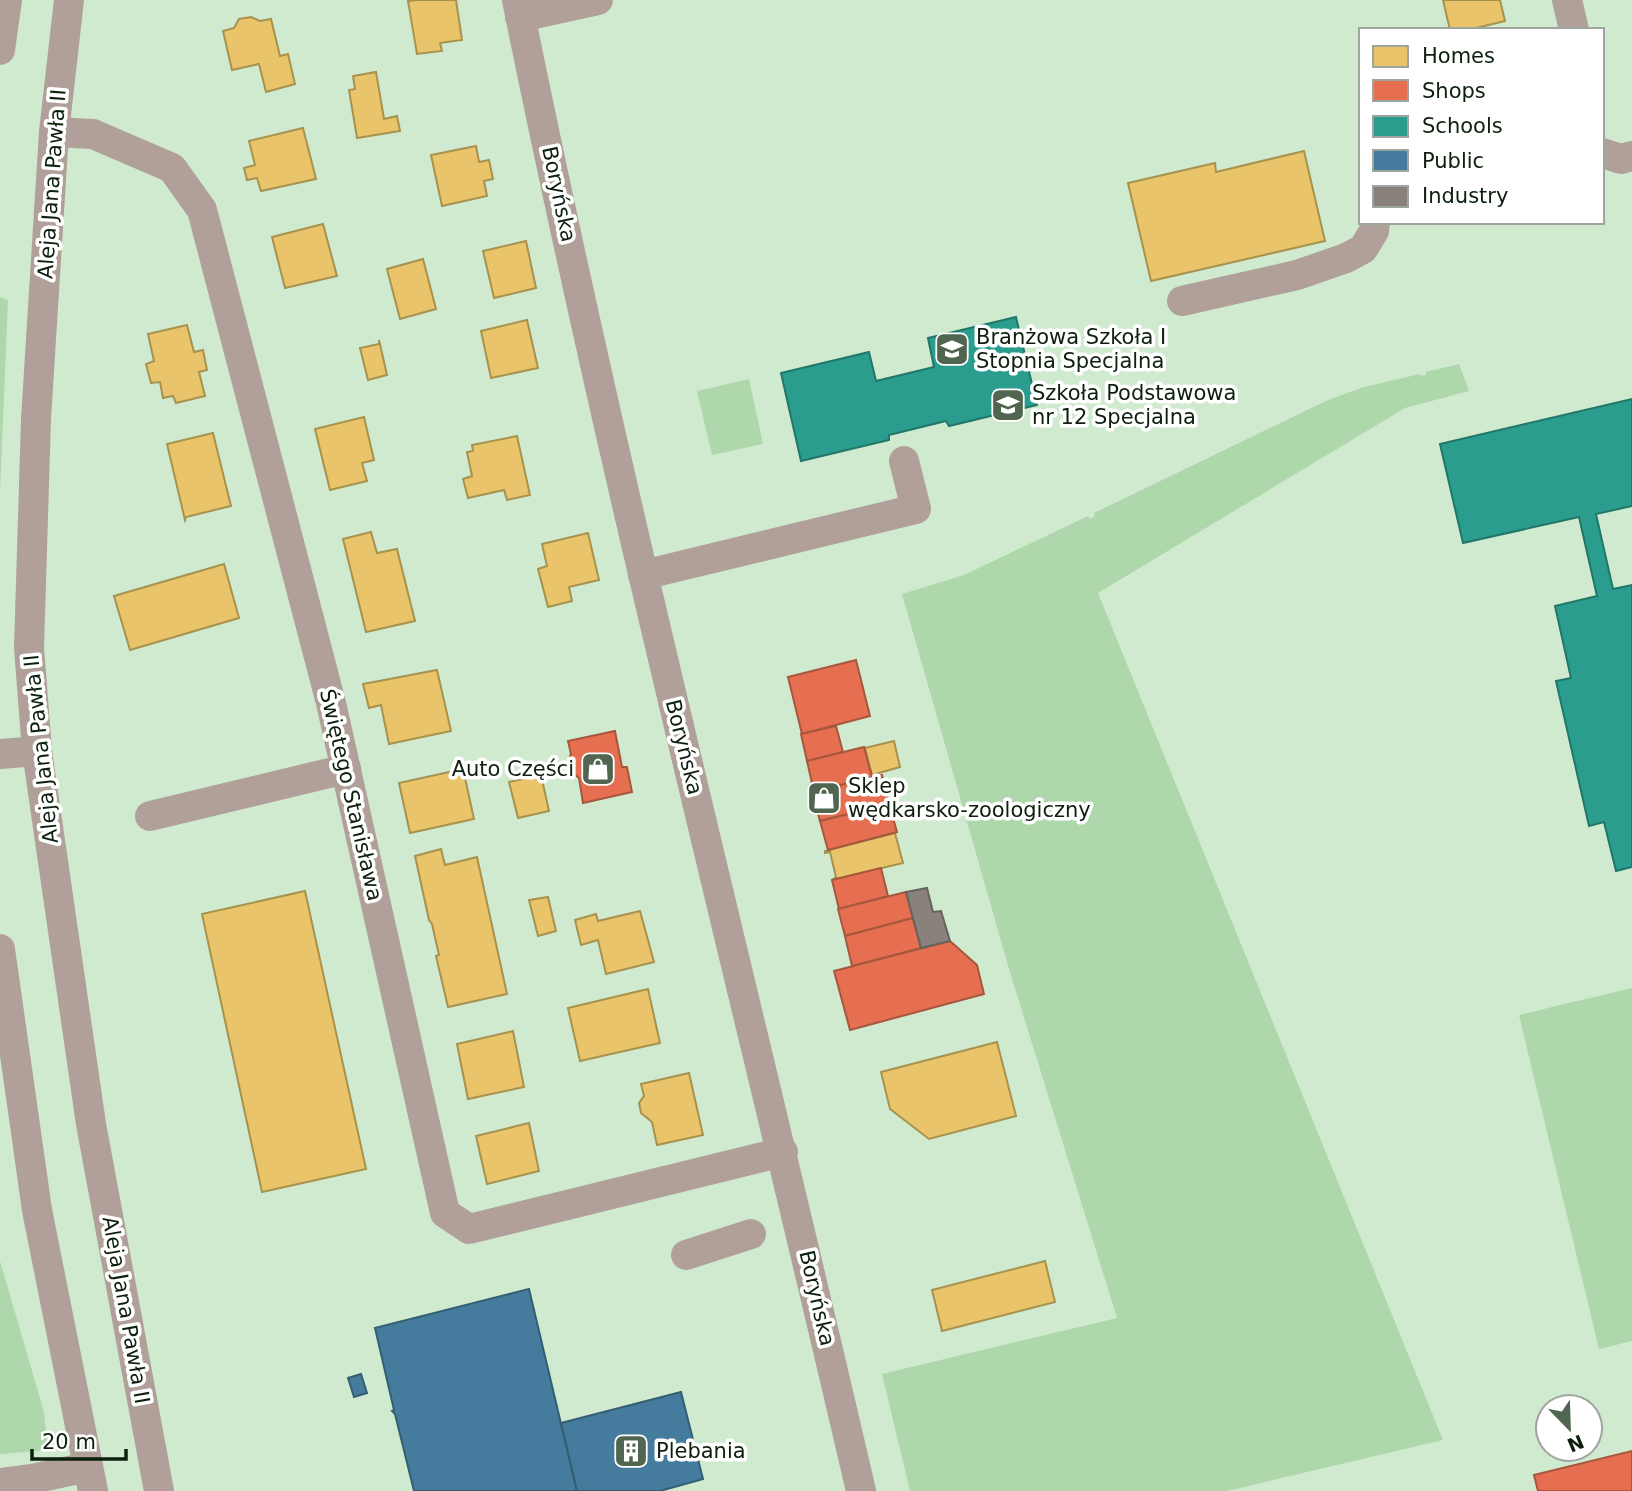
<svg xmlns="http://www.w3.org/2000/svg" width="1632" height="1491" font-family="'DejaVu Sans',sans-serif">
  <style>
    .green { fill: #aed7ac }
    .homes { fill: #e9c46a; stroke: #a7924e; stroke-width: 2 }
    .shops { fill: #e76f51; stroke: #a6573d; stroke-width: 2 }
    .schools { fill: #2a9d8f; stroke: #217768; stroke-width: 2 }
    .public { fill: #457b9d; stroke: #345f72; stroke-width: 2 }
    .industry { fill: #8a817c; stroke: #64645b; stroke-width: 2 }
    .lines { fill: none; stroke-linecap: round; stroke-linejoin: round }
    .minor { stroke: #b1a09a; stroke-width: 30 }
    .labels { text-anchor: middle; stroke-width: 7; stroke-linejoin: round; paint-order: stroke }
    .street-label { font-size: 21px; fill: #0d1f0d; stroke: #fff }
    .poi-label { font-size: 21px; fill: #0d1f0d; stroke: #fff; text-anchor: start }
  </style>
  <rect width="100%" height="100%" fill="#d0eacf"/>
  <!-- green -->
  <g class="green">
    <path d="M0,297l8,3 -8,193z"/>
    <path d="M1459,364l10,27 -64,17 -307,185 345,847 -216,51h-317l-28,-117 235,-56 -108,-349 -107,-375 62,-19 124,-59 2,3 5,-3 -1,-3 234,-113 36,-13 56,-13 1,2 5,-1v-3z"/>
    <path d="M749,379l14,65 -51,11 -15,-64z"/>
    <path d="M1632,988v353l-33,8 -80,-334z"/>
    <path d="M0,1261l44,151 4,38 -48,4z"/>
  </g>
  <!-- homes -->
  <g class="homes">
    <path d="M417,0h39l6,40 -22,3 2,8 -25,3 -9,-53z"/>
    <path d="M1443,0h57l5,21 -37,9h-18z"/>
    <path d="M251,17l9,4 11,-2 9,37 8,-2 7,30 -29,8 -7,-28 -27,6 -9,-39 11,-3 5,-9z"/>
    <path d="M376,72l8,47 13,-3 3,15 -43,7 -8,-48 6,-1 -2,-13z"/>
    <path d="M303,128l13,51 -55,12 -4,-13 -10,2 -3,-12 11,-3 -6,-24z"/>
    <path d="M476,146l3,16 10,-2 4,19 -9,2 3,15 -45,10 -11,-51z"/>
    <path d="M1304,151l21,90 -174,40 -23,-98 87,-20 1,9z"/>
    <path d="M323,224l14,52 -52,12 -13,-51z"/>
    <path d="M526,241l10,47 -42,10 -11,-47z"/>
    <path d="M423,259l13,50 -36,10 -13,-50z"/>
    <path d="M527,320l11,48 -47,10 -10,-47z"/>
    <path d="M187,325l7,27 9,-2 4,20 -8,2 6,24 -29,7 -3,-7 -10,2 -3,-16 -9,1 -5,-19 8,-3 -6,-27z"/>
    <path d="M379,340l8,35 -19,5 -8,-32 19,-4z"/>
    <path d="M364,417l10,43 -12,3 5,18 -37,9 -15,-61z"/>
    <path d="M213,433l18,73 -45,11 -1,3 -18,-76z"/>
    <path d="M517,436l13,59 -23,5 -3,-10 -36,8 -5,-19 9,-3 -5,-24 6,-1 -1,-6z"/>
    <path d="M371,532l6,21 20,-4 18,72 -49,11 -23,-93z"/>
    <path d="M588,533l11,47 -30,7 3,14 -24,6 -10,-38 9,-3 -5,-22z"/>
    <path d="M224,564l15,54 -109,32 -16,-54z"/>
    <path d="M437,670l14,61 -62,13 -8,-39 -12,3 -6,-24z"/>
    <path d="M894,741l6,26 -28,8 -7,-27z"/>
    <path d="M463,769l11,50 -64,14 -11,-50z"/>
    <path d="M541,775l8,36 -31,7 -9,-36z"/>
    <path d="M895,833l8,30 -71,17 4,-3 -6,-25 -5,1v-2z"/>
    <path d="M441,849l4,16 32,-8 30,137 -59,13 -12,-51 3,-1 -7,-31 -3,-4 -14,-64z"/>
    <path d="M305,891l61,278 -104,23 -60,-278z"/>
    <path d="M548,897l8,34 -18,5 -9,-36z"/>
    <path d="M640,911l14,51 -48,12 -8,-34 -17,5 -6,-25 21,-6 2,7z"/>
    <path d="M648,989l12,54 -80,18 -12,-53z"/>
    <path d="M513,1031l11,56 -56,12 -11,-55z"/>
    <path d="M997,1042l19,74 -87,23 -39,-30 -9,-37z"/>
    <path d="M689,1073l14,62 -46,10 -5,-23 -11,-9 -2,-10 5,-7 -3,-12z"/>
    <path d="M529,1123l10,48 -52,13 -11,-48z"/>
    <path d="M1045,1261l10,41 -113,29 -10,-41z"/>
  </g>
  <!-- shops -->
  <g class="shops">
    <path d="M856,660l14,56 -68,18 -14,-57z"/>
    <path d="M836,726l7,26 -36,9 -6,-27z"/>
    <path d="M615,731l7,36h5l5,25 -49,11 -4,-25 -10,-8 -2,-8 4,-8 -3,-13z"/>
    <path d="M864,747l8,30 -58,15 -7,-31z"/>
    <path d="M882,775l7,29 -69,17 -8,-29z"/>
    <path d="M889,804l8,28 -69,18 -8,-29z"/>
    <path d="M881,868l7,28 -49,13 -7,-29z"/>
    <path d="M906,892l7,26 -68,18 -7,-27z"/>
    <path d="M913,918l8,30 -69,18 -7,-30z"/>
    <path d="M950,941l27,24 7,29 -134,36 -16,-59z"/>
    <path d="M1632,1451v40h-94l-4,-16z"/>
  </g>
  <!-- schools -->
  <g class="schools">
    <path d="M1016,317l21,88 -88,21 -3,-5 -57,14v5l-88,21 -20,-88 88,-21 7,29 58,-14 -6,-29z"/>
    <path d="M1632,399v107l-36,8 17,75 19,-4v282l-16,4 -12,-49 -15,4 -33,-145 15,-3 -16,-72 42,-10 -18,-79 -116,26 -23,-99z"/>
  </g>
  <!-- public -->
  <g class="public">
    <path d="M529,1289l48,202h-163l-19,-77 -3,-3 2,-1 -19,-82z"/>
    <path d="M361,1374l6,19 -13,4 -6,-19z"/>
    <path d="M681,1392l22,87 -43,12h-83l-16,-68z"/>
  </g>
  <!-- industry -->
  <path class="industry" d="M927,888l6,24 8,-1 9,30 -29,7 -15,-56z"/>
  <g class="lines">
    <!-- minor -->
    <g class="minor">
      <path d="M69,0l-15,132 -18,287 -7,229 8,103 54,373 68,367"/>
      <path d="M517,0c101,500 229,994 344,1491"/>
      <path d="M1567,0l7,30"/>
      <path d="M520,17l78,-17"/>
      <path d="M0,50l7,-50"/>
      <path d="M54,132l39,2 79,34 30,42 129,493 114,510 24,16 314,-77"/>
      <path d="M1602,153l19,6 11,-3"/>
      <path d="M1182,301l115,-26 49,-17 17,-9 11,-18 1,-9"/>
      <path d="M643,575l273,-66 -12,-48"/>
      <path d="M0,754l37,-3"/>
      <path d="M150,816l196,-47"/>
      <path d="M0,949l37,261 56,281"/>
      <path d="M686,1255l65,-21"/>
      <path d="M0,1483l32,-4 56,-12"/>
    </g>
  </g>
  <!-- icons -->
  <defs>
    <g id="school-square" transform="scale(1.75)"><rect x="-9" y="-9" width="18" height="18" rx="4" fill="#516651" stroke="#fff"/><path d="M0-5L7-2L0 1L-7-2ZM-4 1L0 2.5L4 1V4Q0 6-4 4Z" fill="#fff"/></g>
    <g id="shop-square" transform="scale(1.75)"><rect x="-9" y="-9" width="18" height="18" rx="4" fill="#516651" stroke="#fff"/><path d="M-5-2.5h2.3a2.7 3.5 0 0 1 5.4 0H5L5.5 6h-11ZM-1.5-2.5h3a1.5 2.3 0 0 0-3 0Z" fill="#fff"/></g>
    <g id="building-square" transform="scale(1.75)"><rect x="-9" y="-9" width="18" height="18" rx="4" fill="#516651" stroke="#fff"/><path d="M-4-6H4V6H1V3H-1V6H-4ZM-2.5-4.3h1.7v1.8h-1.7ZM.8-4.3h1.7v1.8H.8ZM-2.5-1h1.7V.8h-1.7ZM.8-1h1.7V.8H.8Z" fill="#fff"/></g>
  </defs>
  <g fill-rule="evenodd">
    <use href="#school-square" x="952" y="349"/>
    <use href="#school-square" x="1008" y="405"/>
    <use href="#shop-square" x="598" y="769"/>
    <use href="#shop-square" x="824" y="798"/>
    <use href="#building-square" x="631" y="1451"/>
  </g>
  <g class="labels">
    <!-- street labels -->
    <g class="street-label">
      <text transform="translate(52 184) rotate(-86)" y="7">Aleja Jana Pawła II</text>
      <text transform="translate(559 194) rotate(78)" y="7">Boryńska</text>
      <text transform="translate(684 747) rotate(76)" y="7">Boryńska</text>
      <text transform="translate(41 749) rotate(-96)" y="7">Aleja Jana Pawła II</text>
      <text transform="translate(351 795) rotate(77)" y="7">Świętego Stanisława</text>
      <text transform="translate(817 1298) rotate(77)" y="7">Boryńska</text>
      <text transform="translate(126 1310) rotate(80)" y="7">Aleja Jana Pawła II</text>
    </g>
    <!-- poi labels -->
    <g class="poi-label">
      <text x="976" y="344">Branżowa Szkoła I<tspan x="976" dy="24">Stopnia Specjalna</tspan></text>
      <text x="1032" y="400">Szkoła Podstawowa<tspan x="1032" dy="24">nr 12 Specjalna</tspan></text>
      <text x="574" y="776" text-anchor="end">Auto Części</text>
      <text x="848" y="793">Sklep<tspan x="848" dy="24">wędkarsko-zoologiczny</tspan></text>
      <text x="656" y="1458">Plebania</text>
    </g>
  </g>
  <!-- legend -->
  <rect x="1359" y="28" width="245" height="196" fill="#ffffff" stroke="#9ea59e" stroke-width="2"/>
  <rect x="1373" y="46" width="35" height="21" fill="#e9c46a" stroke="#9ea59e" stroke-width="2"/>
  <text x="1422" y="63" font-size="21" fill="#0d1f0d">Homes</text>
  <rect x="1373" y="80" width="35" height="21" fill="#e76f51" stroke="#9ea59e" stroke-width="2"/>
  <text x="1422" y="98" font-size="21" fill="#0d1f0d">Shops</text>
  <rect x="1373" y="116" width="35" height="21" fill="#2a9d8f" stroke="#9ea59e" stroke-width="2"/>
  <text x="1422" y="133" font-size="21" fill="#0d1f0d">Schools</text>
  <rect x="1373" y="150" width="35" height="21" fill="#457b9d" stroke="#9ea59e" stroke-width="2"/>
  <text x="1422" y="168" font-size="21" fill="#0d1f0d">Public</text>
  <rect x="1373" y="186" width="35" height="21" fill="#8a817c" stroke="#9ea59e" stroke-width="2"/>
  <text x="1422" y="203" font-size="21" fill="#0d1f0d">Industry</text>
  <!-- north arrow -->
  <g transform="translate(1569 1428) rotate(157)"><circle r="33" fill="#ffffff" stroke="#9ea59e" stroke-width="2"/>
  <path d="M0-5L12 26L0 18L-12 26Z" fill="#516651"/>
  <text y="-10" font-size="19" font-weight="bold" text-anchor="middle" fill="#0d1f0d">N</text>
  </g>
  <!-- scale -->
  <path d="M32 1449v10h94v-10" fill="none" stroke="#0d1f0d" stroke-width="3.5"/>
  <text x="42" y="1449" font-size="21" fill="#0d1f0d" stroke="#ffffff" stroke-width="5" paint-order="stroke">20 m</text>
</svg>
